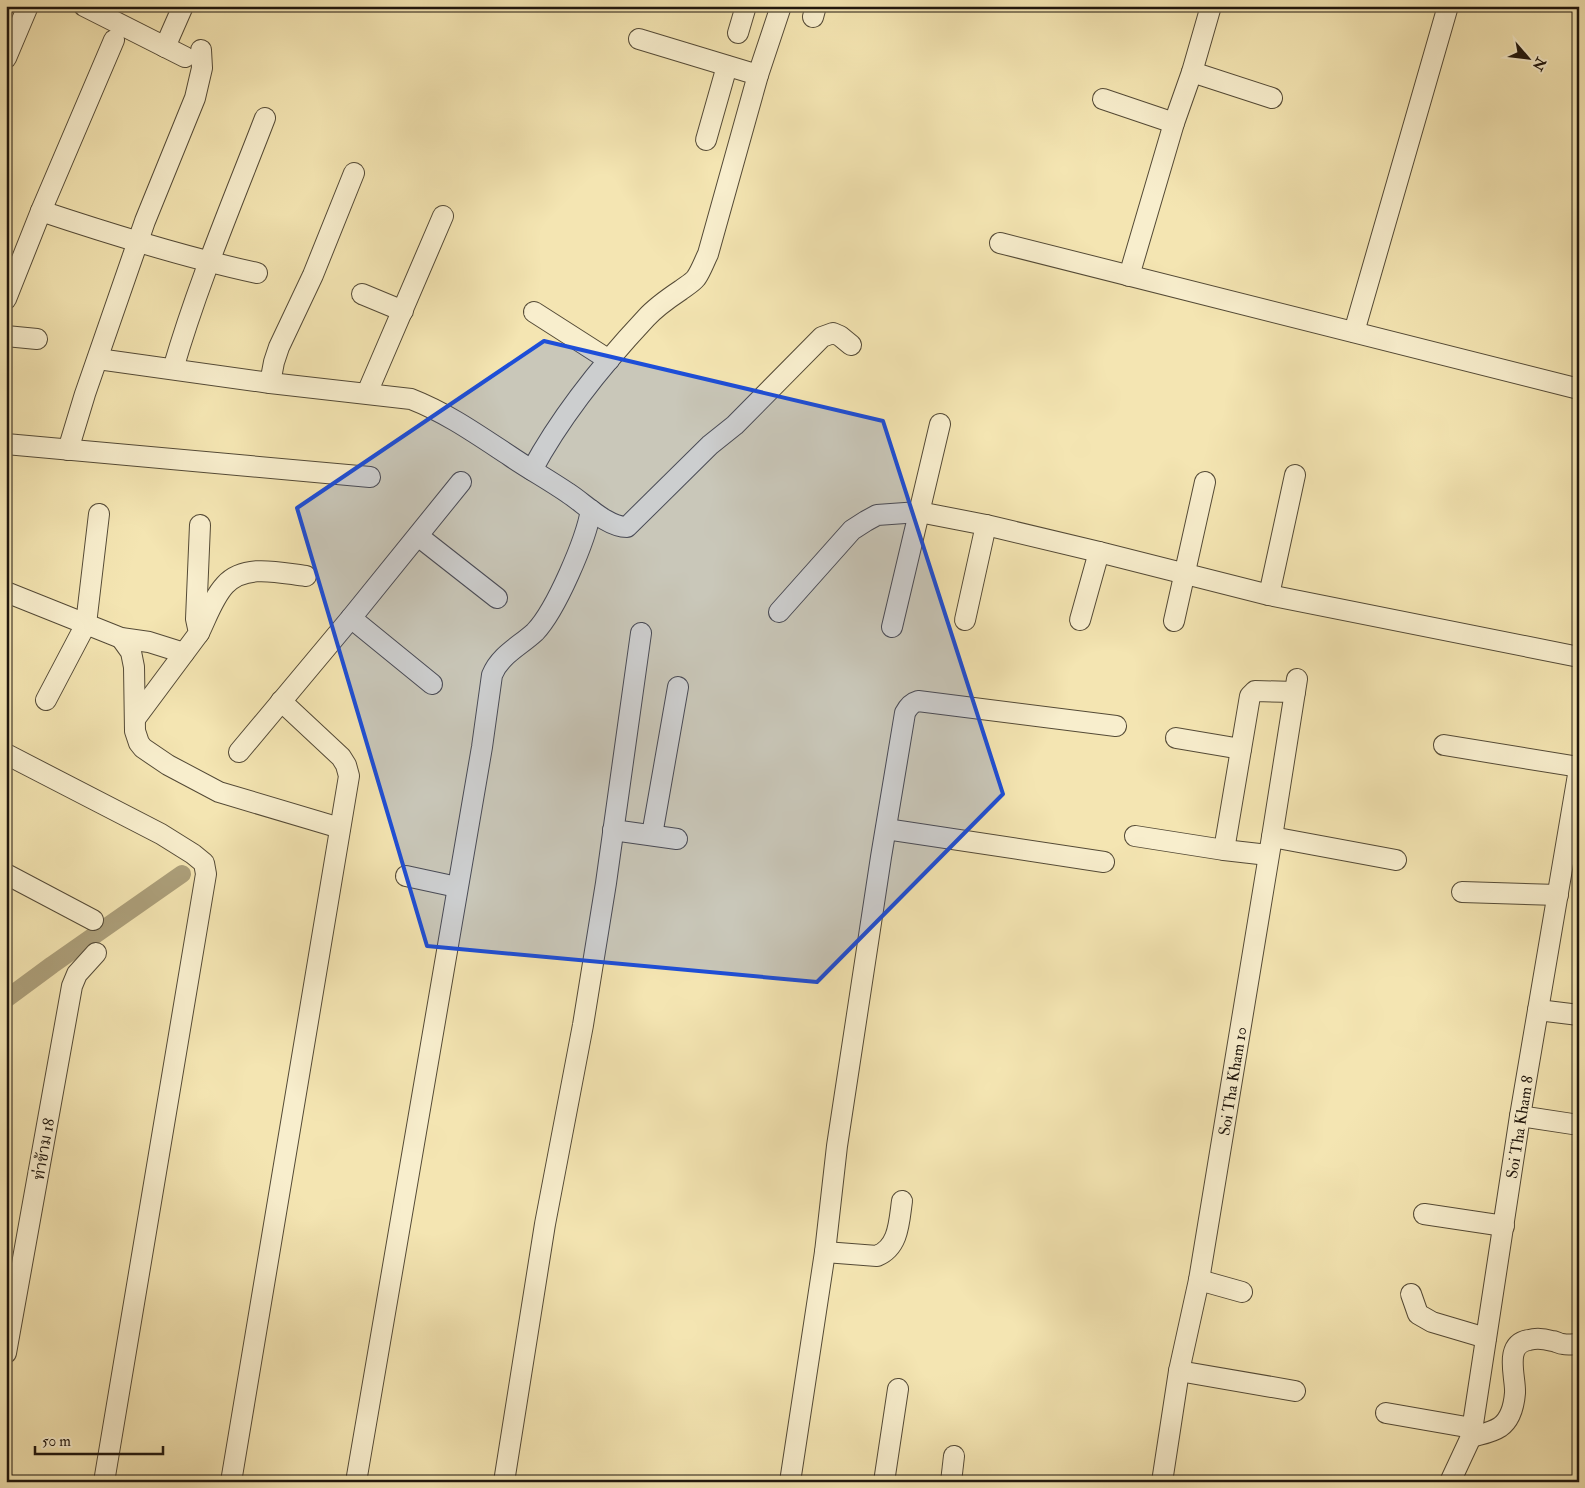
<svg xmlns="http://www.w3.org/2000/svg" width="1585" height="1488" font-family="'IM FELL Double Pica','Noto Serif Thai',serif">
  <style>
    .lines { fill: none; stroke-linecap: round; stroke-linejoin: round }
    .canal { stroke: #ac9f7a; stroke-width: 18 }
    .minor-casing { stroke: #544a36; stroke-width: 22 }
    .minor { stroke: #f8eecd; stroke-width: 20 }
    .marked { fill: #1d4ed8; fill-opacity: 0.2; stroke: #1d4ed8; stroke-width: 4; stroke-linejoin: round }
    .labels { text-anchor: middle; stroke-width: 5; stroke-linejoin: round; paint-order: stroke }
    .street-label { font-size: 16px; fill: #1f160d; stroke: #f8eecd }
  </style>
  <rect width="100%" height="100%" fill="#f4e5b2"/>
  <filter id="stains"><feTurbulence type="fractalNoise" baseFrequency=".004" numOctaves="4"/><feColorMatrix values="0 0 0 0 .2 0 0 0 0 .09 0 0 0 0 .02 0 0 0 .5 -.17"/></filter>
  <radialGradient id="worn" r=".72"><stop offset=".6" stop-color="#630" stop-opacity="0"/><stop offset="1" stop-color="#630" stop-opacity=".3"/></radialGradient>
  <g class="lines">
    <!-- canal -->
    <path class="canal" d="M6,999l46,-34 130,-91"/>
    <!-- minor casing -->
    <g class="minor-casing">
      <g id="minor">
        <path d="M84,6l101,51"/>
        <path d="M813,17l3,-11"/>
        <path d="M738,33l8,-27"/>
        <path d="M639,39l119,36"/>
        <path d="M165,47l18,-41"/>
        <path d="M6,58l22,-52"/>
        <path d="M1192,72l80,26"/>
        <path d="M1103,99l71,24"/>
        <path d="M706,140l21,-74"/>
        <path d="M41,211c72,24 142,46 216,62"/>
        <path d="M1000,243l579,146"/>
        <path d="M1129,276l45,-153 18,-51 19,-66"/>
        <path d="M362,294l41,17"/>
        <path d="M6,299l35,-88 73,-171"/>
        <path d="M534,312l75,48"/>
        <path d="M1354,332l94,-326"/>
        <path d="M6,336l31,3"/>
        <path d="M98,359l172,24 141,16c36,14 67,36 99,57 19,13 39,24 58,37 17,11 39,34 59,34l83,-82 25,-20 87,-88 11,-4 7,3 11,9"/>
        <path d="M173,369c25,-86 60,-168 92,-251"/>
        <path d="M270,383l4,-21 5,-15 34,-72 41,-102"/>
        <path d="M367,393l76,-177"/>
        <path d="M6,444l364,33"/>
        <path d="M68,450l17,-56 60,-173 50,-123 7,-30 -1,-18"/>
        <path d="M532,470c30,-56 70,-105 114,-152 10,-11 23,-20 35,-28 5,-4 11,-7 15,-12 5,-7 8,-16 12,-24l50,-179 23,-69"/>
        <path d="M418,536l79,62"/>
        <path d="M6,592l115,46 28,4 35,11"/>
        <path d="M1269,595l26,-120"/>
        <path d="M779,612l73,-82 14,-9 11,-6 42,-3 67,13 113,27 170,43 310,62"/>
        <path d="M351,618l81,66"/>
        <path d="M965,620l21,-95"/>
        <path d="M1080,620l19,-68"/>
        <path d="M1174,621l31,-139"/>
        <path d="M892,627l48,-203"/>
        <path d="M199,633c8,-16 14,-35 26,-48 20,-22 55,-12 81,-9"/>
        <path d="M121,638l10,14 3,15 1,64 4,12 4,5 25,17 51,27 121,36"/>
        <path d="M46,700l40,-76 13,-110"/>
        <path d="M135,719l64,-86 -3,-14 4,-94"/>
        <path d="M1176,738l65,11"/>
        <path d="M1444,745l135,22"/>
        <path d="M239,752l112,-134 110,-136"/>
        <path d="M6,754l155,80 32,20 11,9 2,11 -102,608"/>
        <path d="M886,829l218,33"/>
        <path d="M613,830l64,9"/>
        <path d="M652,835l26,-148"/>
        <path d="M1135,836l89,14 44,5"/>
        <path d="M1272,837l124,23"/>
        <path d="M1224,850l26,-154 5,-5 40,1"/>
        <path d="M6,874l87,46"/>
        <path d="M406,876l51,11"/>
        <path d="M1462,892l96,3"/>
        <path d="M1538,1010l41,5"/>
        <path d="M1520,1116l59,9"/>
        <path d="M1424,1214l80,12"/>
        <path d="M825,1252l52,4c22,-9 22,-34 25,-55"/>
        <path d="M1199,1280l43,12"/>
        <path d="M1411,1294l7,20 14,8 54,16"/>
        <path d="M6,1353l66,-367 5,-12 19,-21"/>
        <path d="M1179,1371l116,20"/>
        <path d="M1386,1413l86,15"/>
        <path d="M1471,1437c10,-3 20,-4 29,-10 10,-7 14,-22 15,-34 1,-16 -12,-49 14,-53 7,-2 16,-1 23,1 4,0 7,3 11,3 5,1 11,0 16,0"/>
        <path d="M231,1482l118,-706 -3,-11 -5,-8 -60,-56"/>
        <path d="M356,1482l126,-735 10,-72c8,-20 28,-29 43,-43 21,-22 51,-92 56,-122"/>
        <path d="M504,1482l41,-258 38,-199 23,-142 35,-250"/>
        <path d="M790,1482l35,-230 12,-106 44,-289 24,-144c3,-6 6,-10 13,-12l198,25"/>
        <path d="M884,1482l14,-93"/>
        <path d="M951,1482l3,-26"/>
        <path d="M1162,1482l17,-111 20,-91 73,-443 25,-158"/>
        <path d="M1450,1482l21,-45 49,-321 59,-347"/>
      </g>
    </g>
    <!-- minor -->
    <use href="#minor" class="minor"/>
  </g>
  <!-- marked area -->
  <path class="marked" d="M544,341l339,80 120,373 -186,188 -390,-36 -130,-438z"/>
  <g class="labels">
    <!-- street labels -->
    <g class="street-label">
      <text transform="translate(1232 1081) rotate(-81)" y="6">Soi Tha Kham 10</text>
      <text transform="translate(1519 1127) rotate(-81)" y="6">Soi Tha Kham 8</text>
      <text transform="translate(43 1149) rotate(-80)" y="6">ท่าข้าม 18</text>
    </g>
  </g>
  <!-- margin -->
  <rect width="1585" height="1488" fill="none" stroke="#f4e5b2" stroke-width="25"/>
  <rect x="8" y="8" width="1570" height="1473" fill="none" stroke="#1f160d" stroke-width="2.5"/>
  <rect x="12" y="12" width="1560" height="1463" fill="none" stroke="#1f160d"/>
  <!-- north arrow -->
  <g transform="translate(1528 58) rotate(118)" stroke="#f8eecd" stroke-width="4" paint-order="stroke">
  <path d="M0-4L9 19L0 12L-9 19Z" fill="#1f160d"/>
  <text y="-8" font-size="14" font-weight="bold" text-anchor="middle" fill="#1f160d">N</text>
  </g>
  <!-- scale -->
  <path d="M35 1446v8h128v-8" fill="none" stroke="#1f160d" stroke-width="2.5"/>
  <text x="42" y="1446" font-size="15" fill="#1f160d" stroke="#f8eecd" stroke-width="4" paint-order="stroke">50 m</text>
  <rect width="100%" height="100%" filter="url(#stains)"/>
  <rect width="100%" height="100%" fill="url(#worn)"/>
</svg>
